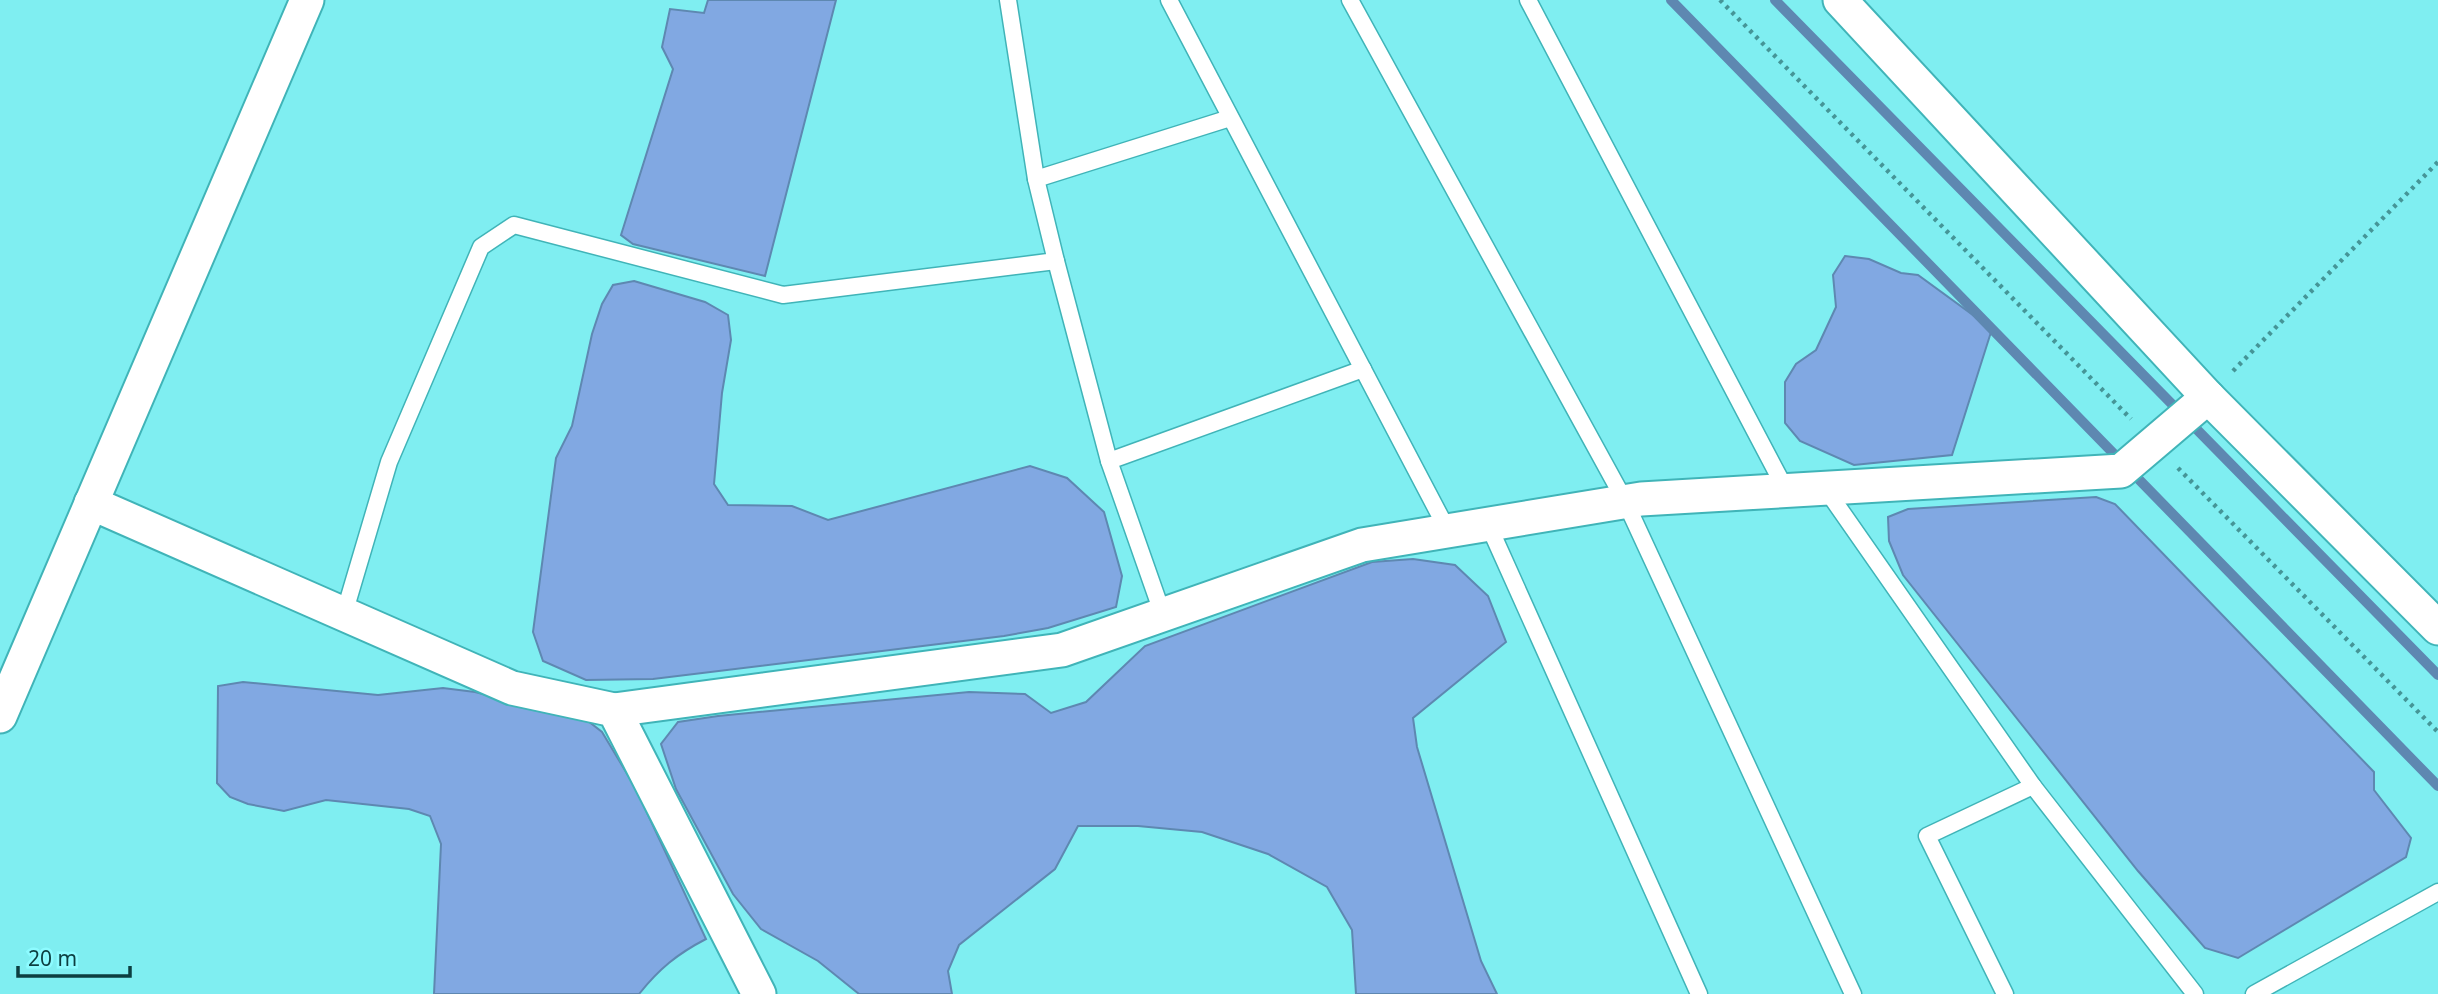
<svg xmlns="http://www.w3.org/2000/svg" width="2438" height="994" font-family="'Noto Sans',sans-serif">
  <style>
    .water { fill: #81a8e2; stroke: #5e88b1; stroke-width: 2 }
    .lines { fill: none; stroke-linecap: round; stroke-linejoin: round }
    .stream { stroke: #5e88b1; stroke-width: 10 }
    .service-casing { stroke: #40b4b8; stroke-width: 19 }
    .minor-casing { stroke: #40b4b8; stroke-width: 37 }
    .path { stroke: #459597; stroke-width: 4.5; stroke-dasharray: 3.5 5; stroke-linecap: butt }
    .service { stroke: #fff; stroke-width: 16 }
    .minor { stroke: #fff; stroke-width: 33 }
  </style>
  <rect width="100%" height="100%" fill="#7feef1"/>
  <!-- water -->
  <g class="water">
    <path d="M708,0h128l-71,276 -132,-32 -12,-9 52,-166 -11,-22 8,-38 34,4z"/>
    <path d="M1845,256l24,3 32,14 17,2 74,54 -40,126 -98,10 -54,-24 -15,-18v-41l11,-18 20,-14 20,-43 -3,-32z"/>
    <path d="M634,281l71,21 23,13 3,25 -9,53 -8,91 14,21 64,1 36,14 202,-54 37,12 37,34 18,64 -6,31 -68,21 -44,8 -351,43 -67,1 -43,-19 -10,-29 23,-174 16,-32 20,-92 10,-30 11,-19z"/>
    <path d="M2096,497l19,7 259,268v18l37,48 -5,19 -168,101 -33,-10 -67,-77 -235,-296 -14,-34 -1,-24 20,-8z"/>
    <path d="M1413,559l42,6 33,31 18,46 -93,76 4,29 64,214 16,33h-141l-4,-64 -25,-43 -59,-33 -66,-22 -64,-6h-60l-23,43 -96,76 -11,26 4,23h-93l-41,-33 -57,-32 -28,-35 -57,-105 -15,-45 17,-22 40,-6 251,-24 56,2 26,19 35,-11 59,-56 227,-84z"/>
    <path d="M243,682l135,13 65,-7 32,4 113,29 14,11 33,55 71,152c-29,15 -47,30 -67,55h-205l7,-150 -11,-28 -21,-7 -83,-9 -42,11 -36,-7 -18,-7 -13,-14 1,-97z"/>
  </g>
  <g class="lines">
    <!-- stream -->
    <g class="stream">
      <path d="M1671,0l767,786"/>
      <path d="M1775,0l663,675"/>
    </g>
    <!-- service casing -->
    <g class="service-casing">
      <g id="service">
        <path d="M1008,0l28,179"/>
        <path d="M1169,0l279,531"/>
        <path d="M1350,0l275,501 228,493"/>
        <path d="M1528,0l258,490"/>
        <path d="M1056,261l53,200"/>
        <path d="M1825,488l208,298 162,208"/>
        <path d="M1488,524l211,470"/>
        <path d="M344,614l45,-152 92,-215 33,-22 269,70 273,-34 -20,-82 194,-61"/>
        <path d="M1163,615l-54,-154 254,-92"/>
        <path d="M2005,994l-78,-158 106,-50"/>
        <path d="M2254,994l184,-102"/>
      </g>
    </g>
    <!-- minor casing -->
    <g class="minor-casing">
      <g id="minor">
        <path d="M1840,0l368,397 230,231"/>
        <path d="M91,503l421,185 102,22 145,284"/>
        <path d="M614,710l448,-60 300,-105 279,-46 480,-28 87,-74"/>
        <path d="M0,716l307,-716"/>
      </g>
    </g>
    <!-- path -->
    <g class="path">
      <path d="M1720,0l411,419"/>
      <path d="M2233,371l205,-209"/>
      <path d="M2178,468l260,264"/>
    </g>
    <!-- service -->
    <use href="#service" class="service"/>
    <!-- minor -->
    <use href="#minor" class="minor"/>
  </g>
  <!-- scale -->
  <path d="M18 966v10h112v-10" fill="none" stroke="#0c3e40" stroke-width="3.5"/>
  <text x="28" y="966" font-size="21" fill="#0c3e40" stroke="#8dfbff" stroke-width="5" paint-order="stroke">20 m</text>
</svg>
